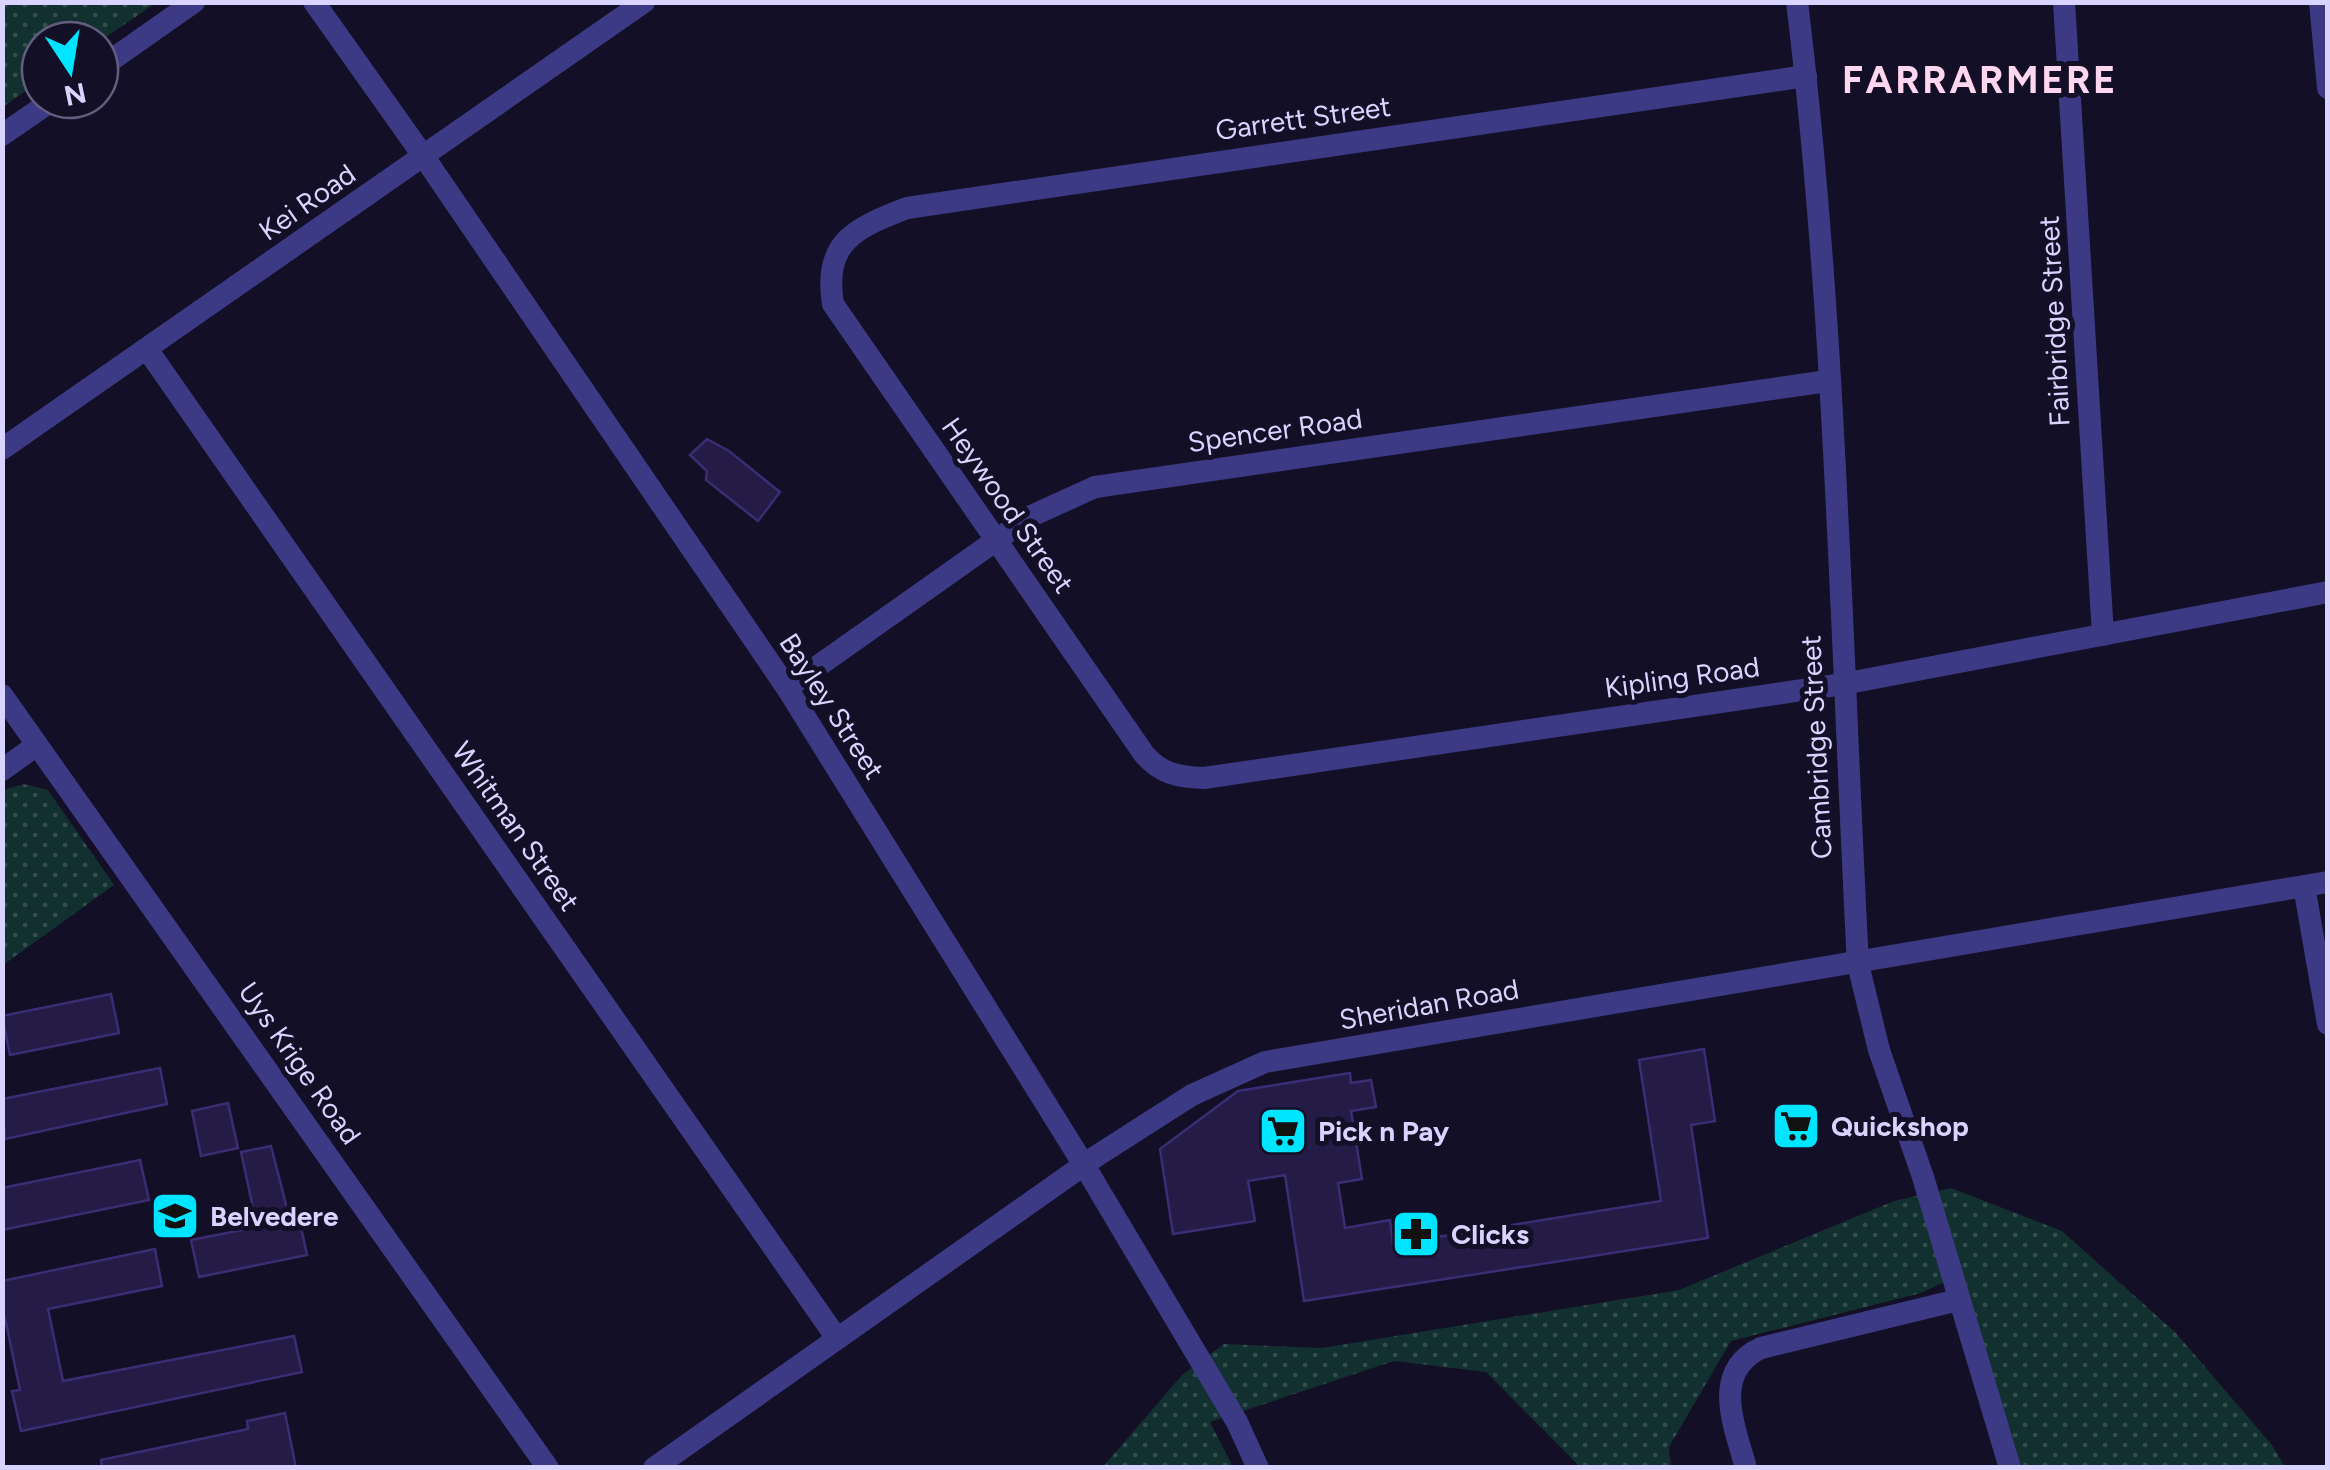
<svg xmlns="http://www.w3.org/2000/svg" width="2330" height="1470" font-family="Figtree,sans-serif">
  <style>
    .grass { fill: url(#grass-dots) }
    .building { fill: #241b47; stroke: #3b2d73; stroke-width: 2.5 }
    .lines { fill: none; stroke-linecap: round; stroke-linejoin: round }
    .minor { stroke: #3d3a85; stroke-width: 22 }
    .labels { text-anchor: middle; stroke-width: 10; stroke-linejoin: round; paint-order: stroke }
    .street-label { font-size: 28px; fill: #d9d4ff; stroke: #130f26 }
    .poi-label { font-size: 28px; font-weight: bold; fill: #d9d4ff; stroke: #130f26; text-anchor: start }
    .district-label { font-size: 38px; font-weight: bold; letter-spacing: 2.5px; fill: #ffd6f0; stroke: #130f26 }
  </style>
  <defs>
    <pattern id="grass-dots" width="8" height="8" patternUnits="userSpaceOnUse" patternTransform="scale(2.5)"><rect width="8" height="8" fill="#12302f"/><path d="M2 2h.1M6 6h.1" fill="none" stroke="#344d4e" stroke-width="1.8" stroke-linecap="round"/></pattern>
  </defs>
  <rect width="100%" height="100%" fill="#130f26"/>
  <!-- grass -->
  <g class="grass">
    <path d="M3,2h153v1l-56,38 -60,-1v41l-37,26z"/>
    <path d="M24,784l24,6 66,95 -111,80v-175z"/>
    <path d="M1951,1188l111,43 114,102 96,112 13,22h-272l-62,-188 -30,14 -190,48 -62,106 2,20h-91l-94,-95 -92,-11 -184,61 23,45 -131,1 80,-93 42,-31 98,4 357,-58 215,-89z"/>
  </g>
  <!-- building -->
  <g class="building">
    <path d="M707,439l22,12 51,41 -22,29 -52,-41 1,-9 -17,-16z"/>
    <path d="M111,994l8,39 -109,22 -8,-39z"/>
    <path d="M1704,1049l11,72 -24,4 17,113 -404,63 -19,-126 -37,6 7,40 -82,13 -13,-85 78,-58 112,-18 1,10 20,-3 5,27 -25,4 11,68 -24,4 7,45 45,-8 3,24 268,-43 -22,-141z"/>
    <path d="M160,1068l7,36 -162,35 -3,-40z"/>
    <path d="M228,1103l10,45 -37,8 -9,-45z"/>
    <path d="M271,1146l19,74 9,-2 8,37 -108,22 -8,-37 66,-13 -16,-75z"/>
    <path d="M140,1160l9,40 -147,30v-42z"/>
    <path d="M155,1249l7,37 -114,23 15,72 231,-45 8,36 -281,59 -9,-40 8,-1 -15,-72 -3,1v-38z"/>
    <path d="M285,1413l11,55h-194l-1,-8 147,-31 -1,-8z"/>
  </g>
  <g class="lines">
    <!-- minor -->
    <g class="minor">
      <path d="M314,2l110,155 363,531 297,477 153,257 21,46"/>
      <path d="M1797,2c39,319 44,642 61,962l21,86 44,127 87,291"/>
      <path d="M2064,2l39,633"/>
      <path d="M2320,2l8,86"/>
      <path d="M100,68l94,-66"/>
      <path d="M1806,76l-899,132c-52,20 -84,34 -74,96l311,450c17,20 34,23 60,24l639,-94 485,-92"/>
      <path d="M2,135l51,-35"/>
      <path d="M147,349l689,988"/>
      <path d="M2,449l642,-447"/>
      <path d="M787,688l242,-171 66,-30 733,-106"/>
      <path d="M2,695l546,773"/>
      <path d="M2,770l35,-25"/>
      <path d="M2304,886l24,138"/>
      <path d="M654,1468l441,-311 97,-62 73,-33 1063,-180"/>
      <path d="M1746,1468c-11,-41 -36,-96 15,-120l197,-48"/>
    </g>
  </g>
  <!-- icons -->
  <defs>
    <g id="supermarket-square" transform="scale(2.5)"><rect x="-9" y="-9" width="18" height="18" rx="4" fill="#00e5ff" stroke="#130f26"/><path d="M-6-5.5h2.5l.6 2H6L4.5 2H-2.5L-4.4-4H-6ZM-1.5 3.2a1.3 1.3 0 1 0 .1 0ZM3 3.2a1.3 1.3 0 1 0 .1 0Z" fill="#111"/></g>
    <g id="school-square" transform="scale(2.5)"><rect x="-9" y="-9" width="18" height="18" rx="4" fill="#00e5ff" stroke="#130f26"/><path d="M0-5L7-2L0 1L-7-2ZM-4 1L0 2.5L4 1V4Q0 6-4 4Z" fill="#111"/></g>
    <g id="pharmacy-square" transform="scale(2.5)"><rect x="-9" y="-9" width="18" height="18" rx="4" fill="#00e5ff" stroke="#130f26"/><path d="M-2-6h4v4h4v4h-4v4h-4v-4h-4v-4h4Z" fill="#111"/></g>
  </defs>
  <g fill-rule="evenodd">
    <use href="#supermarket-square" x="1796" y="1126"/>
    <use href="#supermarket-square" x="1283" y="1131"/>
    <use href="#school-square" x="175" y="1216"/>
    <use href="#pharmacy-square" x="1416" y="1234"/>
  </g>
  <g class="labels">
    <!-- street labels -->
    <g class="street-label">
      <text transform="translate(1303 118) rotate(-8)" y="10">Garrett Street</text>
      <text transform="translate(307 202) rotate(-35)" y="10">Kei Road</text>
      <text transform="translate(2054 321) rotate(-93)" y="10">Fairbridge Street</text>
      <text transform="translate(1275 430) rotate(-8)" y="10">Spencer Road</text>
      <text transform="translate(1008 505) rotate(55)" y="10">Heywood Street</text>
      <text transform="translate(1682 677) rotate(-8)" y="10">Kipling Road</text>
      <text transform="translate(832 706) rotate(57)" y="10">Bayley Street</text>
      <text transform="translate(1816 747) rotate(-93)" y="10">Cambridge Street</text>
      <text transform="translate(516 826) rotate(55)" y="10">Whitman Street</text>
      <text transform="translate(1429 1004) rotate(-10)" y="10">Sheridan Road</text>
      <text transform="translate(300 1063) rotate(55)" y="10">Uys Krige Road</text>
    </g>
    <!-- poi labels -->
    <g class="poi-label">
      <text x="1831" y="1136">Quickshop</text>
      <text x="1318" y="1141">Pick n Pay</text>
      <text x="210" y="1226">Belvedere</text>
      <text x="1451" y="1244">Clicks</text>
    </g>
    <!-- district labels -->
    <g class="district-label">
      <text x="1980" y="93">FARRARMERE</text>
    </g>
  </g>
  <!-- border -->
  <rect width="2330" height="1470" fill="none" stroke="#d9d4ff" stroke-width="10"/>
  <!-- north arrow -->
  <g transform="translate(70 70) rotate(168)"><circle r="48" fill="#130f26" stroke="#625e7d" stroke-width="2.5"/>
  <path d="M0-8L18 38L0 25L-18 38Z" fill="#00e5ff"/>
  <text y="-15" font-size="28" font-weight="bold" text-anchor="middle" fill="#d9d4ff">N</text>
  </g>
</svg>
